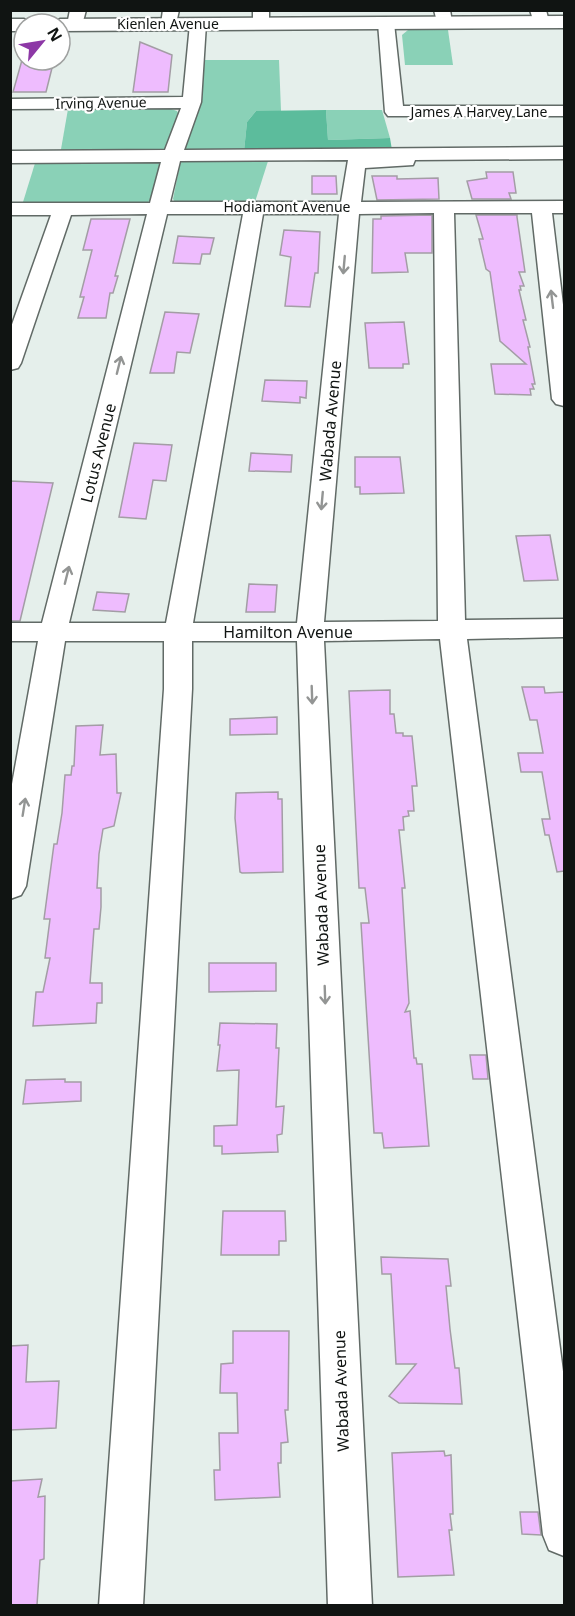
<svg xmlns="http://www.w3.org/2000/svg" width="575" height="1616" font-family="'Noto Sans',sans-serif">
  <style>
    .green { fill: #8ad1b7 }
    .forest { fill: #5cbc9c }
    .building { fill: #eebcfe; stroke: #a39da5; stroke-width: 1.5 }
    .lines { fill: none; stroke-linecap: round; stroke-linejoin: round }
    .minor-casing { stroke: #616a66; stroke-width: 3 }
    .major-casing { stroke: #616a66; stroke-width: 3 }
    .minor { fill: #fff; fill-rule: evenodd }
    .major { fill: #fff; fill-rule: evenodd }
    .oneway { stroke: #939594 }
    .labels { text-anchor: middle; stroke-width: 4.5; stroke-linejoin: round; paint-order: stroke }
    .far-street-label { font-size: 14px; fill: #101412; stroke: #fff }
    .street-label { font-size: 16px; fill: #101412; stroke: #fff }
  </style>
  <rect width="100%" height="100%" fill="#e5efeb"/>
  <!-- green -->
  <g class="green">
    <path d="M408,30h40l5,35h-48l-3,-30z"/>
    <path d="M204,60h75l2,51h-25l-9,11 -3,29 -60,-1 -1,-5 19,-47z"/>
    <path d="M68,109h103l6,2 2,4 -16,39 -103,1z"/>
    <path d="M326,110h56l8,28 -62,2z"/>
    <path d="M269,158l-14,44 -74,1 -6,-1 -2,-3 8,-40z"/>
    <path d="M162,159l-10,41 -4,2h-125l13,-42z"/>
  </g>
  <!-- forest -->
  <path class="forest" d="M326,110l2,30 62,-2 2,12 -148,1 3,-29 9,-11z"/>
  <!-- building -->
  <g class="building">
    <path d="M140,42l32,13 -4,37h-35z"/>
    <path d="M22,60h32l-8,32h-33z"/>
    <path d="M486,172h27l3,21h-7l2,6h-39l-5,-18 20,-3z"/>
    <path d="M312,176h24l1,18h-25z"/>
    <path d="M372,176h25v3l41,-1 1,21 -62,1z"/>
    <path d="M432,215v38h-27l3,19 -36,1 1,-54h8v-3z"/>
    <path d="M476,215h41v2l8,55h-6l5,14h-4l1,4h-2l7,30h-3l7,27h-2l7,37h-3l2,5h-4l1,6 -36,-1 -4,-30h35l-26,-23 -10,-69 -4,-3 -7,-30h4z"/>
    <path d="M91,219h39l-15,57h3l-5,17h-3l-4,25h-28l6,-21h-4l12,-47h-9z"/>
    <path d="M284,230l36,2 -2,41h-3l-5,34 -25,-1 6,-49 -11,-2z"/>
    <path d="M178,236l36,2 -4,16h-8l-2,10 -27,-1z"/>
    <path d="M165,312l34,2 -9,39 -13,-1 -3,21h-24z"/>
    <path d="M404,322l5,42h-6v4h-34l-4,-45z"/>
    <path d="M265,380l42,1 -1,17 -6,-1v6l-38,-2z"/>
    <path d="M134,443l38,2 -6,36 -13,-1 -7,39 -27,-2z"/>
    <path d="M251,453l41,2 -1,17 -42,-1z"/>
    <path d="M355,457h45l4,36 -44,1v-7h-5z"/>
    <path d="M10,481l43,2 -33,138h-10z"/>
    <path d="M550,535l8,45 -34,1 -8,-45z"/>
    <path d="M249,584l28,1 -2,27h-29z"/>
    <path d="M97,592l32,2 -4,18 -32,-2z"/>
    <path d="M522,687h22l1,6 19,-1v179l-7,1 -8,-37h-4l-3,-16h8l-8,-47h-21l-3,-19h25l-6,-33h-7z"/>
    <path d="M390,690v24h4l2,19h7v3h9l5,50h-5l2,25h-6l1,5 -6,1 1,13h-5l6,58h-3l7,115 -4,9 5,-1 4,47h2l1,6h5l7,82 -45,2 -2,-15h-8l-13,-210h8l-4,-35h-6l-10,-197z"/>
    <path d="M277,717v17l-47,1v-16z"/>
    <path d="M103,725l-3,30 16,-1 1,39h4l-7,33 -11,3 -4,25 -2,34h4v19l-2,22h-5l-4,54h12v20h-5l-1,20 -63,3 3,-34h7l7,-34h-5l5,-39h-6l10,-75h3l5,-31 3,-38h6l1,-9h2l2,-40z"/>
    <path d="M278,792v7h4l1,73 -41,1 -2,-1 -5,-54 1,-25z"/>
    <path d="M209,963h67v28l-67,1z"/>
    <path d="M220,1023l57,1 -1,24h3l-3,59 8,-1 -2,28 -5,1 1,17 -56,2v-8h-8v-20l23,-1 2,-55 -22,1 3,-26h-2z"/>
    <path d="M470,1055h16l2,24h-15z"/>
    <path d="M65,1079v3h16v19l-58,3 3,-24z"/>
    <path d="M223,1211h62l1,30h-7v14h-58z"/>
    <path d="M381,1257l67,2 3,27h-5l4,43 5,39h4l3,36 -63,-1 -10,-7 27,-32h-20l-5,-90h-9z"/>
    <path d="M233,1331h56l-1,79h-3l3,32 -7,1v20h-3l2,34 -65,3 -1,-30h6l-1,-37h19l-1,-40h-17l1,-29 12,-1z"/>
    <path d="M28,1345l-2,37 33,-1 -3,47 -46,2v-84z"/>
    <path d="M444,1451l1,5 6,-1 2,59h-3l2,16h-3l5,45 -56,2 -6,-124z"/>
    <path d="M42,1479l-4,18 7,-1 -1,63 -4,1 -3,45h-27v-124z"/>
    <path d="M520,1512h18l3,23 -19,-1z"/>
  </g>
  <g class="lines">
    <!-- minor casing -->
    <g class="minor-casing">
      <g id="minor">
        <path d="M70,10h16l-5,19h-12l-2,-4z"/>
        <path d="M163,10h16l-4,18h-12l-2,-4z"/>
        <path d="M253,10h16v13l-2,4h-12l-2,-4z"/>
        <path d="M434,10h16l2,12 -2,4h-12z"/>
        <path d="M530,10h16l3,12 -2,4h-12z"/>
        <path d="M386,18l8,5 9,83h161v10h-176l-3,-4 -7,-89z"/>
        <path d="M198,19l8,5 -5,78 -17,48 380,-3v12l-149,1 -2,5 -48,3 -4,34 203,-1v12h-12l12,100v93l-8,-2 -4,-5 -20,-186h-78l11,407 99,-1v18l-97,2 97,740v177l-15,-6 -6,-15 -103,-896 -116,2 48,965h-44l-31,-965h-105v48l-49,917h-44l65,-917v-48h-99l-39,245 -5,9 -11,4v-104l28,-154h-28v-18h32l105,-409 -76,1 -50,148 -3,5 -8,2v-40l41,-115h-41v-12h140l11,-41 -151,1v-12l155,-1 16,-42 -171,1v-10l173,-2 7,-73zM348,160l-7,42h-171l10,-41zM434,213l4,408 -114,1 35,-408zM167,214h76l-77,409h-97zM263,214h76l-42,409h-104z"/>
      </g>
    </g>
    <!-- major casing -->
    <g class="major-casing">
      <g id="major">
        <path d="M564,16v12l-504,3v-7h-9l9,-5z"/>
        <path d="M10,19h14l9,5h-9v7h-14z"/>
      </g>
    </g>
    <!-- minor -->
    <use href="#minor" class="minor"/>
    <!-- major -->
    <use href="#major" class="major"/>
  </g>
  <!-- one-way arrows -->
  <defs><path id="oneway-shaft" d="M-6 0H5M1.5-3L5.5 0L1.5 3" fill="none" stroke-width="1.6" stroke-linecap="round" stroke-linejoin="round" transform="scale(1.5)"/></defs>
  <g class="oneway">
    <use href="#oneway-shaft" transform="translate(344 265) rotate(95)"/>
    <use href="#oneway-shaft" transform="translate(552 299) rotate(-97)"/>
    <use href="#oneway-shaft" transform="translate(119 365) rotate(-76)"/>
    <use href="#oneway-shaft" transform="translate(322 501) rotate(95)"/>
    <use href="#oneway-shaft" transform="translate(67 575) rotate(-76)"/>
    <use href="#oneway-shaft" transform="translate(312 695) rotate(88)"/>
    <use href="#oneway-shaft" transform="translate(24 807) rotate(-81)"/>
    <use href="#oneway-shaft" transform="translate(325 995) rotate(88)"/>
  </g>
  <g class="labels">
    <!-- far-street labels -->
    <g class="far-street-label">
      <text x="168" y="29">Kienlen Avenue</text>
      <text transform="translate(101 103) rotate(-1)" y="5">Irving Avenue</text>
      <text x="479" y="117">James A Harvey Lane</text>
      <text x="287" y="212">Hodiamont Avenue</text>
    </g>
    <!-- street labels -->
    <g class="street-label">
      <text transform="translate(330 421) rotate(-85)" y="6">Wabada Avenue</text>
      <text transform="translate(98 453) rotate(-76)" y="6">Lotus Avenue</text>
      <text x="288" y="638">Hamilton Avenue</text>
      <text transform="translate(321 905) rotate(-92)" y="6">Wabada Avenue</text>
      <text transform="translate(341 1391) rotate(-92)" y="6">Wabada Avenue</text>
    </g>
  </g>
  <!-- border -->
  <rect width="575" height="1616" fill="none" stroke="#101412" stroke-width="24"/>
  <!-- north arrow -->
  <g transform="translate(42 42) rotate(60)"><circle r="28" fill="#ffffff" stroke="#9fa1a0" stroke-width="1.5"/>
  <path d="M0-4.5L10 22L0 15L-10 22Z" fill="#8d38a6"/>
  <text y="-9" font-size="16" font-weight="bold" text-anchor="middle" fill="#101412">N</text>
  </g>
</svg>
